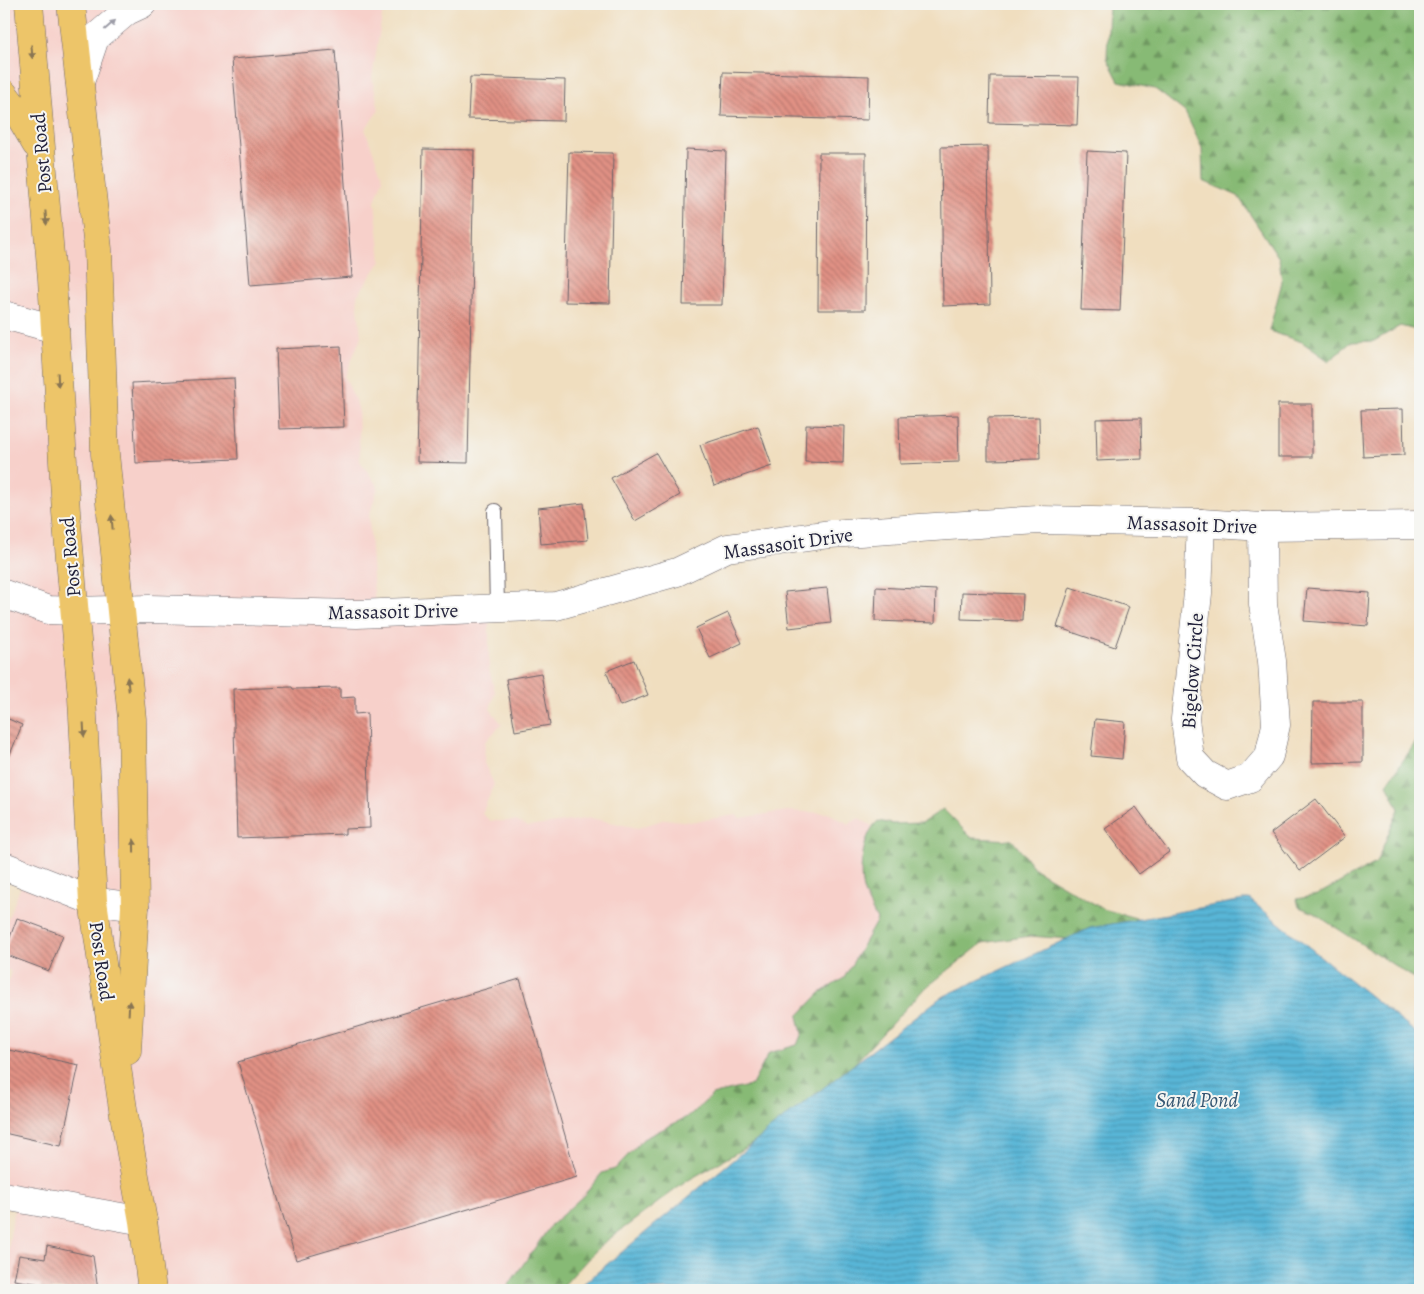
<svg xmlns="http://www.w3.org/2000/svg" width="1424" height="1294" font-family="Alegreya,serif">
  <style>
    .built { fill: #f7d0ca }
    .forest { fill: url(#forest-firs); stroke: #546e58 }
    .water { fill: url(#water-rules); stroke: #3e6c89 }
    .building { fill: url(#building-back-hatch) }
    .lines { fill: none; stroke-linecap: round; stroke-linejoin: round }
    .service-casing { stroke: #6a6469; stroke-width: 16 }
    .minor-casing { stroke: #6a6469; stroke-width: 29 }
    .primary-casing { stroke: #6a6469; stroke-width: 29 }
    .service { stroke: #fff; stroke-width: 14 }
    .minor { stroke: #fff; stroke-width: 28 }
    .primary { stroke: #edc569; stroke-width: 28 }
    .oneway { fill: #9c9ca7 }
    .oneway2 { fill: #887452 }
    .labels { text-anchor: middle; stroke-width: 4; stroke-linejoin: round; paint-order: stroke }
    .street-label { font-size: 20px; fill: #22223b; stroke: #f6f6f2 }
    .water-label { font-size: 21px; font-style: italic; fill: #355672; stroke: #f6f6f2 }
  </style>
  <defs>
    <pattern id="forest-firs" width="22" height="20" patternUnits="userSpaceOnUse" patternTransform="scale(1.25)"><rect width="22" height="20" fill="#87ba74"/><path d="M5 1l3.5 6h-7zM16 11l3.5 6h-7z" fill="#6e9760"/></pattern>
    <pattern id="water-rules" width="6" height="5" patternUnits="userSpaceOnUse" patternTransform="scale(1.25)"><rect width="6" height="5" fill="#59b6d7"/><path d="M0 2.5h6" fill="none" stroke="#4994b0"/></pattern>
    <pattern id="building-back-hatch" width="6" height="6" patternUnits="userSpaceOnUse" patternTransform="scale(1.25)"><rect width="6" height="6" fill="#e19184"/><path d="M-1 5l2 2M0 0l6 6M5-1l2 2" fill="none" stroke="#b6766d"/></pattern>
  </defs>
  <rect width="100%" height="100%" fill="#f6f6f2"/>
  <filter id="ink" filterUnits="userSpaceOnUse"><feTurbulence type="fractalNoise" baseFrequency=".02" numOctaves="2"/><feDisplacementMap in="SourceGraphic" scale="10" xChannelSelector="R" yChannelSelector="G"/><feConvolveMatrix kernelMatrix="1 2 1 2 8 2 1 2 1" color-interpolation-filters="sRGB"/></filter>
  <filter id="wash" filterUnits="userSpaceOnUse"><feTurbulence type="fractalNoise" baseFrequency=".0096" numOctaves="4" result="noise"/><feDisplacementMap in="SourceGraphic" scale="20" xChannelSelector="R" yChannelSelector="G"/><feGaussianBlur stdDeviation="1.12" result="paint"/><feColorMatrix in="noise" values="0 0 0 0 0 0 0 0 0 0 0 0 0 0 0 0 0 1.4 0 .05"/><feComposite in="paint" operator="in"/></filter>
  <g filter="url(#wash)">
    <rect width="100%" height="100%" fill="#f0debf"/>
    <!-- built -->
    <path class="built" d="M4,4h380l-12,74 7,32 -14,19 18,50 -8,22 6,60 -24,35 4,41 -16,40 13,30 2,54 18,26 -9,30 6,92 114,3v57l6,23 -5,17 12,15 -17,18 -1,21 10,21 -12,30 9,7h25l12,6 63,-9 47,10 27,-9 25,3 46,-7 4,3 47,-7 41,2 21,11 10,-6 13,8 -9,23 -1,35 15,36 -33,58 -24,15 -23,52 -28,8 -17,32 -40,10 -21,20 -48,24 -28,30 -13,4 -18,22 -33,30 -46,65h-501v-13l11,-73 -11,-10v-210l3,1 4,-13 -7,-5v-39l20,-49 -20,-8z"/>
    <!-- forest -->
    <g class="forest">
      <path d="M1109,4h311v327l-20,-5 -26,15 -23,1 -22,19 -27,-19 -33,-11 13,-49 -3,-24 -41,-62 -35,-15 -1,-33 -17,-36 -30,-23 -36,-8 -12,-23z"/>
      <path d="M1420,736v246l-108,-70 -13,-5 -2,-8 20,-4 59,-32 23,-54 -12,-25z"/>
      <path d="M943,809l29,29 40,2 23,29 68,40 33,9 18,18 -19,8 -105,-8 -47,7 -60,47 -112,120 -124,71 -86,64 -42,45h-54l46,-65 33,-30 18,-22 13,-4 28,-30 48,-24 21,-20 40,-10 17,-32 28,-8 5,-12 -4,-17 22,-23 24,-15 33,-58c-5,-11 -14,-25 -15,-36 -3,-18 2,-51 16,-63l15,3 29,-1z"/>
    </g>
    <!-- water -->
    <path class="water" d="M1249,899l171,137v254h-844l198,-164 166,-128 150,-70z"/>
    <g id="blocks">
      <!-- building -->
      <g class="building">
        <path d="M335,50l17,227 -102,8 -18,-226z"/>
        <path d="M723,72l146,4 -1,44 -147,-4z"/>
        <path d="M990,76l89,1 -2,48 -88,-2z"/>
        <path d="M470,77l95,3 -1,41 -96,-2z"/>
        <path d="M988,146l2,158 -47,2 -2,-159z"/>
        <path d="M423,149l51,1 -6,313 -51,-1z"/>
        <path d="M686,149l40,2 -4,154h-39z"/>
        <path d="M1087,151l39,2 -6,158 -39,-1z"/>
        <path d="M569,152l44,1 -3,150 -45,-1z"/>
        <path d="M819,153h47l-1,157h-47z"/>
        <path d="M341,346l3,81 -65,2 -3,-80z"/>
        <path d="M234,378l4,81 -102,4 -4,-80z"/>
        <rect x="1278" y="404" width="34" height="53"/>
        <path d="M1403,409l1,46 -41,2 -2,-47z"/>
        <path d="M958,415l1,47 -59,2 -1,-47z"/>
        <path d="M1039,417l1,42 -52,1v-42z"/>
        <path d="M1141,418l1,41 -45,2 -1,-42z"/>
        <path d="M806,425l38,1 -1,37 -38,-1z"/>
        <path d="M758,426l14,40 -58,20 -14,-41z"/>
        <path d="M656,453l24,42 -45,26 -24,-43z"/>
        <path d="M584,503l4,37 -47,4 -3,-36z"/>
        <path d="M876,587l60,3 -1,33 -60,-2z"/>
        <path d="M1070,587l59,20 -14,40 -58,-20z"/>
        <path d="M827,588l4,35 -42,5 -4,-36z"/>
        <path d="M1307,588l63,5 -2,33 -64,-5z"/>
        <path d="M962,592l61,2 -1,27 -61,-2z"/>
        <path d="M728,613l14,30 -32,15 -14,-30z"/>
        <path d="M634,660l14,35 -28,11 -14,-35z"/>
        <path d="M541,673l9,52 -35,6 -9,-52z"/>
        <path d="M292,687l1,2 47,-1v10l15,-1v17l12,-1 3,115 -25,1v5l-108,4 -4,-149z"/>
        <path d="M1313,702h50v60l-51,1z"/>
        <path d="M4,717l18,8 -18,44z"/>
        <path d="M1095,719l30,3 -3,37 -31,-3z"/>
        <path d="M1316,799l29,38 -45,34 -29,-38z"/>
        <path d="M1136,807l33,45 -30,22 -34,-45z"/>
        <path d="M17,918l46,17 -14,36 -45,-17z"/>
        <path d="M520,979l57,198 -281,83 -58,-198z"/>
        <path d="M4,1049l75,16 -18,81 -57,-13z"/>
        <path d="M47,1246l46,10 5,34h-58l1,-6 -27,-4 5,-25 26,4z"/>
      </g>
    </g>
  </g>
  <g filter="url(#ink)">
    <use href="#blocks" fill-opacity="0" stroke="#6a6469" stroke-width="1"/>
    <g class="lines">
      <!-- service casing -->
      <g class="service-casing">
        <path id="service" d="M495,511l2,97"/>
      </g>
      <!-- minor casing -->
      <g class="minor-casing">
        <g id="minor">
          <path d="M80,82l15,-44 32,-27 15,-7"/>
          <path d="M4,315l51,14"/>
          <path d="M1201,523l-3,70 -13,126 5,39 15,16 22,12 23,-8 19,-22 7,-31 -4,-64 -9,-57 -1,-77"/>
          <path d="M4,594l44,16 27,1 74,-2 208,5 199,-8 121,-34 50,-24 103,-14 208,-14 163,3 61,4 158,-2"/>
          <path d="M4,866l89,35 42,6"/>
          <path d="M4,1196l139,25"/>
        </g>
      </g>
      <!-- primary casing -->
      <g class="primary-casing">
        <g id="primary">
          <path d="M29,4l23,275 14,233 16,186 11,203 30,208 20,112 9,69"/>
          <path d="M71,4l27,245 7,205 27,265 3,188 -8,144"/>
          <path d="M4,94l13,17 19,33"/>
        </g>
      </g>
      <!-- service -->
      <use href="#service" class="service"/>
      <!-- minor -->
      <use href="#minor" class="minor"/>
      <!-- primary -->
      <use href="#primary" class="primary"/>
    </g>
    <!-- one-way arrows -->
    <defs><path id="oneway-solid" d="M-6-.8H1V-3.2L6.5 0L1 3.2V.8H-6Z" transform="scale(1.25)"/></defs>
    <use class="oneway" href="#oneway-solid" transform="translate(110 25) rotate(-41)"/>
    <g class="oneway2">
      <use href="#oneway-solid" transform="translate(32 52) rotate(85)"/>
      <use href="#oneway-solid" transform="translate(46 218) rotate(85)"/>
      <use href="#oneway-solid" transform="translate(58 380) rotate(87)"/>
      <use href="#oneway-solid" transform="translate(112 522) rotate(-95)"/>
      <use href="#oneway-solid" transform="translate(128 684) rotate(-96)"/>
      <use href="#oneway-solid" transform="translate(84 730) rotate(87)"/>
      <use href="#oneway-solid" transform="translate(134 846) rotate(-91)"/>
      <use href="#oneway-solid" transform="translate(129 1008) rotate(-87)"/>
    </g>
  </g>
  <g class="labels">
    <!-- street labels -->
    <g class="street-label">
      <text transform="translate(41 153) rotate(-95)" y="7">Post Road</text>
      <text transform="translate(1192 524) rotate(2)" y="7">Massasoit Drive</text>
      <text transform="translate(788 543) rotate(-8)" y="7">Massasoit Drive</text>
      <text transform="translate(70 557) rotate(-95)" y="7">Post Road</text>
      <text transform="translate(393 611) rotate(-1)" y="7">Massasoit Drive</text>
      <text transform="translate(1192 671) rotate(-86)" y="7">Bigelow Circle</text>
      <text transform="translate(102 961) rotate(82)" y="7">Post Road</text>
    </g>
    <!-- water labels -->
    <g class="water-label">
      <text x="1197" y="1107">Sand Pond</text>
    </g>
  </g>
  <!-- margin -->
  <rect width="1424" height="1294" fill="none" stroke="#f6f6f2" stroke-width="20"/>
</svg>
